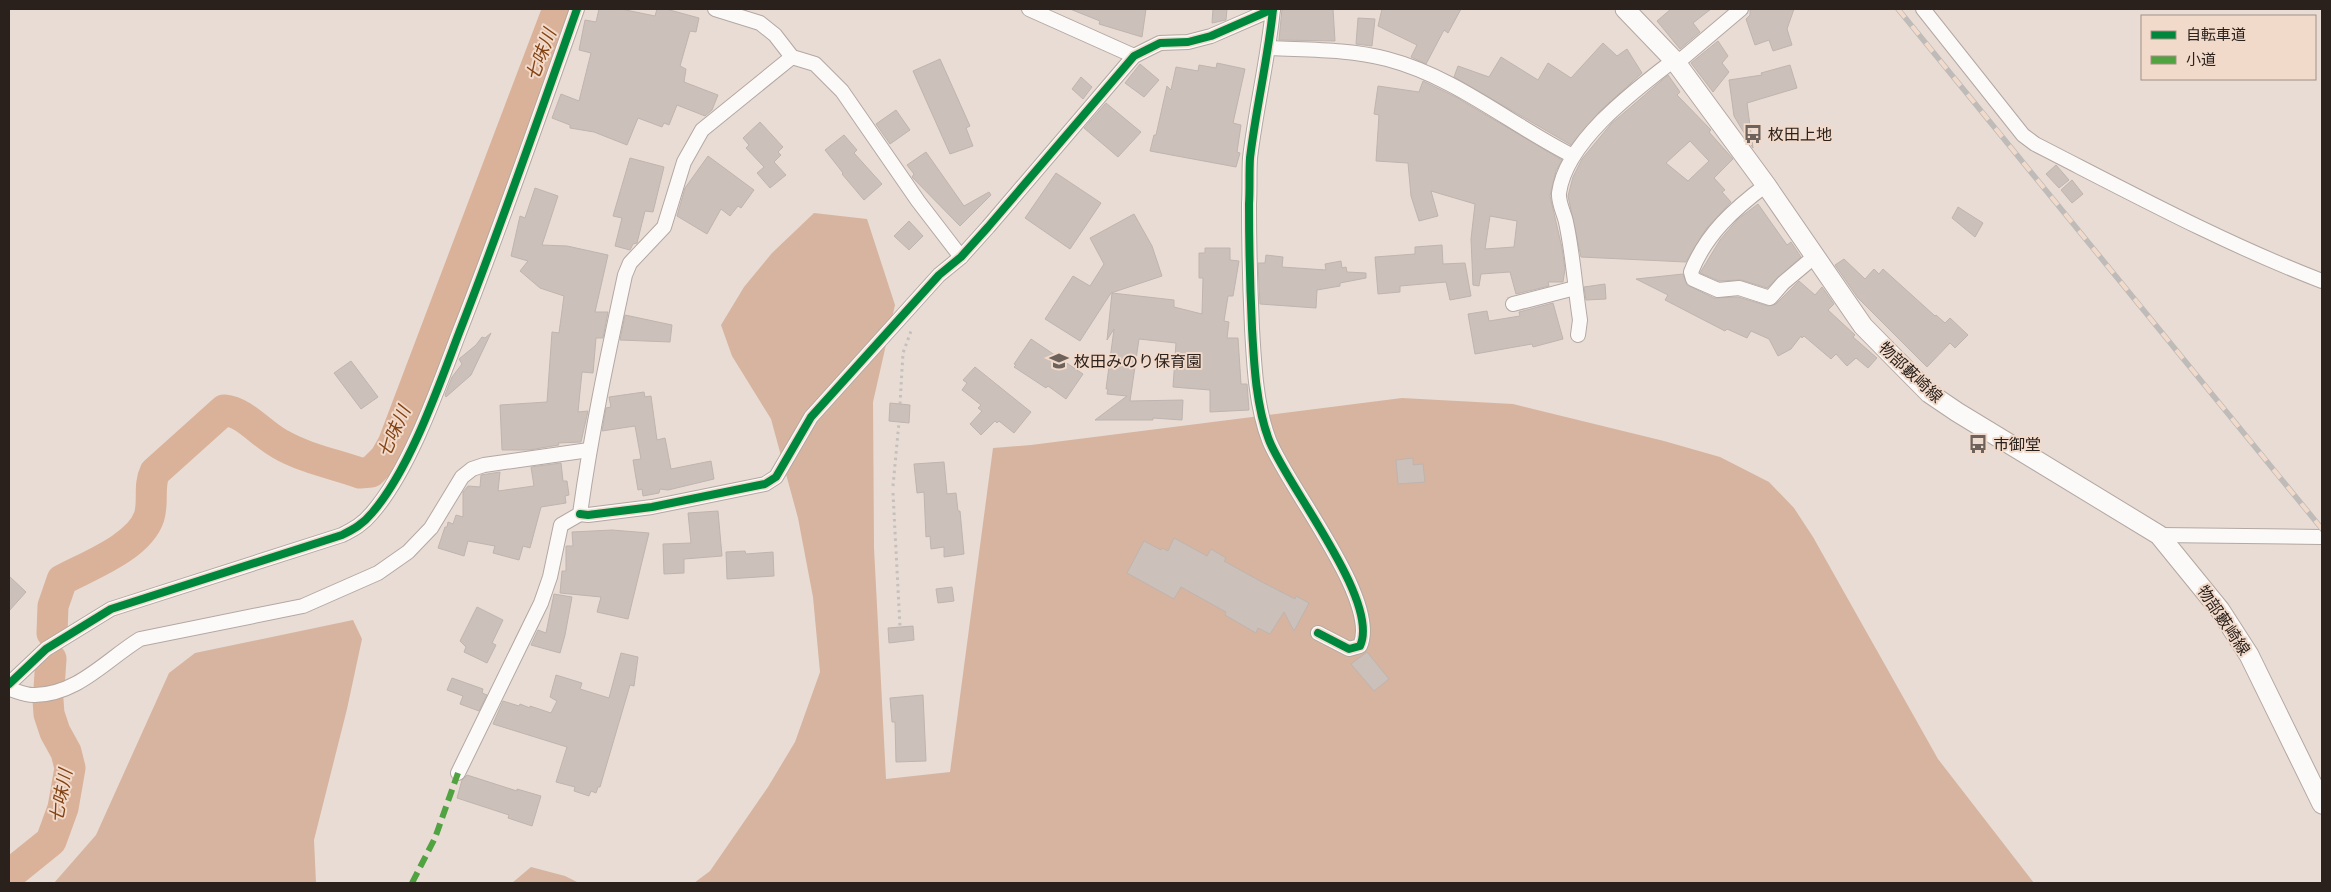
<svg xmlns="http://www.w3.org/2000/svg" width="2331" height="892" font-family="'Nunito Sans','Noto Sans JP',sans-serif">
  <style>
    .forest { fill: #d6b49f }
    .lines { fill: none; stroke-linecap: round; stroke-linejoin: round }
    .river { stroke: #dab199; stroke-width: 31 }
    .building { fill: #cbc0ba; stroke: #bfb4af; fill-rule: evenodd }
    .street-casing { stroke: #b3a8a2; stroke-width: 16 }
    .secondary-casing { stroke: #b3a8a2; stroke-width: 21 }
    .path { stroke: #c4c0bd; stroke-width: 3; stroke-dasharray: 2.5 4; stroke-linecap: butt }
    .street { stroke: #fcfaf9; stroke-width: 14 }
    .secondary { stroke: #fcfaf9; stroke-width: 19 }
    .rail-casing { stroke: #bebbb9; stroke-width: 5.5 }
    .rail { stroke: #f2dacb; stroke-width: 4; stroke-dasharray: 11; stroke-linecap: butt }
    .quiet { stroke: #51a241; stroke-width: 6; stroke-dasharray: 12 6; stroke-linecap: butt }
    .cycleway-casing { stroke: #f2dacb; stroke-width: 11 }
    .cycleway { stroke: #00873e; stroke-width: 8 }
    .labels { text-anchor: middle; stroke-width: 4; stroke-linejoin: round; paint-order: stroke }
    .poi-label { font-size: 16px; fill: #2a211c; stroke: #f2dacb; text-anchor: start }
    .street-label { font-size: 16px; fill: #2a211c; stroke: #f2dacb }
    .water-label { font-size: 18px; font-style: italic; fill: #834212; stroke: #f2dacb }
  </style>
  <rect width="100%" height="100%" fill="#e9dcd4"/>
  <!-- forest -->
  <g class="forest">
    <path d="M814,213l53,6 28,86 -22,97 1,146 12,231 64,-7 43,-324 38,-3 371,-47 111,6 151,37 56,16 49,25 25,26 19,29 125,222 96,124h-1340l16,-12 58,-84 27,-45 25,-70 -7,-75 -15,-79 -27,-99 -39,-63 -11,-31 23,-38 28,-34z"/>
    <path d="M353,620l9,19 -15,70 -33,131 2,43h-262l42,-48 73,-162 26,-20z"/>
    <path d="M531,867l34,9 14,7h-67z"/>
  </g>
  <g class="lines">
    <!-- river -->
    <g class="river">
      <path d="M52,633l1,-27 9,-26c26,-14 77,-33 87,-63 5,-15 -1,-31 6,-45l69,-62c21,2 37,24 56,34 24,14 54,20 80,29l11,-1 14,-14 8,-14 165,-435"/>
      <path d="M49,688l2,-29"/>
      <path d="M9,875l42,-34 12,-33 7,-40 -4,-16 -11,-20 -6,-18 -1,-14"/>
    </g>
  </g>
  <!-- building -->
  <g class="building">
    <path d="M599,9h22l34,7 2,-7h9l33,9 -3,14 -6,-1 -10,35 6,3 -2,13 34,13 -6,15 -7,6 -28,-11 -8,20 -5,-2 -2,4 -24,-9 -11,27 -33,-13 -24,-4v-3l-18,-7 9,-24 18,7 12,-48 -12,-3 6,-30 11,2z"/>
    <path d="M1070,9h76l-4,28 -43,-13 1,-3z"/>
    <path d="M1213,9h14l-1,11 -14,3z"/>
    <path d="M1282,9h51l2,32 -56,-1z"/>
    <path d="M1382,9h79l-13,24 -4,-3 -18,34 -15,-7 6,-12 -39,-19z"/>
    <path d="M1671,9h40l-18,14 7,9 -20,17 -23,-28z"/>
    <path d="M1750,9h44l-7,20 5,16 -19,6 -4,-11 -14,5 -9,-26 4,-4z"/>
    <path d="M1358,18l17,1 -3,27 -16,-2z"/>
    <path d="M1718,41l10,15 -6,7 7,9 -16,20 -22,-29z"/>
    <path d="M1603,43l14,13 10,-7 15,24 -43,39 -28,33 -117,-68 4,-11 31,11 12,-20 37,23 10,-17 23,15z"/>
    <path d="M940,59l30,67 -4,2 7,18 -23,8 -37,-83z"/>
    <path d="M1217,63l28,6 -12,54 8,2 -4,27 3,1 -4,14 -86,-16 4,-16h2l11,-49 4,4 5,-23 22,4 1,-6 17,3z"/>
    <path d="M1140,64l19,16 -15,17 -19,-14z"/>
    <path d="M1790,65l7,23 -50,15 6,45 -19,-32 -5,-36 33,-5 -1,-2z"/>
    <path d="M1668,75l12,17 -3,3 34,35 -2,2 24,27 -19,19 11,12 -3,2 9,10 -25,27 -20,33 -105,-5 -13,-61 5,-19 9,-18 29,-35zM1690,141l19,20 -21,20 -22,-18z"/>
    <path d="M1081,77l11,10 -9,12 -11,-10z"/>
    <path d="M1423,81l33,16 106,63 -6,11 -6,25 12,52 3,21 -2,13h-15l1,4 -33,8 -6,-22 -29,2 -2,12 -6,-1 -2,-46 4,-35 -44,-13 7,25 -19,5 -8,-25 -3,-33 -32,-2 3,-46 -5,-1 4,-28 41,6zM1490,216l27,5 -3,26 -29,2z"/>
    <path d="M1106,103l35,29 -23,25 -34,-29z"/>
    <path d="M896,110l14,20 -20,14 -14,-20z"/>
    <path d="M760,122l23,25 -5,5 3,3 -7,7 12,13 -16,13 -13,-15 7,-6 -18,-19 3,-3 -6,-7z"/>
    <path d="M844,135l13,15 -3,3 28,31 -18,16 -22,-26 1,-1 -18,-23z"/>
    <path d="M926,152l38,54 25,-14 2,3 -31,31 -48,-49 2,-3 -7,-9z"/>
    <path d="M708,156l46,34 -13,18 -3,-2 -8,10 -9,-7 -14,25 -30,-18 8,-28z"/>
    <path d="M630,158l34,9 -11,45 -8,-1 -8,32 -4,1 -3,6 -15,-4 7,-28 -9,-2z"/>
    <path d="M2056,165l13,15 -10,8 -13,-14z"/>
    <path d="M1056,173l45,30 -31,46 -45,-31z"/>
    <path d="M2072,180l11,14 -11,9 -11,-13z"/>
    <path d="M535,188l23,8 -16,49 25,1 41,9 -13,57h13l-5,26h-7l-3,35 -11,-1 -4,40 10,-1 -7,31 -23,1 1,2 -30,5h-27l-2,-45 47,-3 5,-70 7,1 5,-37 -24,-8 -20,-17 8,-10 -17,-5 9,-40 5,2z"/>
    <path d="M1758,204l29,41 4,-3 10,15 -34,31 -26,-8 -22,1 -19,-8 20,-33 18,-21z"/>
    <path d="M1958,207l25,16 -8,14 -23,-19z"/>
    <path d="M1134,214l18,32 10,30 -51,17 -31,48 -35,-22 28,-43 17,10 14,-22 -14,-26z"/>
    <path d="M909,221l14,15 -14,14 -15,-14z"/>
    <path d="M1442,245l1,19 22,-1 6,33 -21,4 -4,-18 -46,4v6l-22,2 -3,-37 40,-3v-7z"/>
    <path d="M1205,248h25v12l9,1 -6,35h-5l-4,25 5,1 -2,16h11l3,46h6l2,26 -39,2v-22l-37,-3 3,-44 -37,-4 -9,62 53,-1 -1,20 -29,-2v2h-58l32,-24 -20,-2 1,-5h-2l8,-60 -7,11 5,-47 62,7v7l28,7 1,-36h-4v-25h6z"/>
    <path d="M1266,255l17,2 -1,10 44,3 -1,-6 16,-3 1,7 4,-1 1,5 19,1v5l-26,5v3l-23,4 -1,18 -56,-4 -2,-41h7z"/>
    <path d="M1844,259l21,20 9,-10 5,5 4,-5 52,47 1,-1 9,8 5,-5 18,17 -13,13 -5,-5 -23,24 -69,-69 -23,-33z"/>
    <path d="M1683,274l4,11 27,13 24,-1 30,9 8,-2 23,-23 16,14 7,-8 12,17 -6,6 27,25 -2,2 24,21 -9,10 -12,-10 -9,8 -11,-12 -5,5 -27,-23 -2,2 -1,-2 -10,13 -13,7 -9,-17 -18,-8 -4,7 -20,-9 -2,2 -60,-31 3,-5 -32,-16z"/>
    <path d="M1605,284l1,15 -20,1 -2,-13z"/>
    <path d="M1553,303l10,36 -30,8 -1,-3 -57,10 -7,-40 19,-3 2,10 31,-5 -1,-4z"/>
    <path d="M625,315l47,10 -2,17 -50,-2z"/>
    <path d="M491,333l-20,42 -25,22 -1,-2 7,-18 10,-13 -3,-5 17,-14 6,-8 3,1z"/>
    <path d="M1031,339l52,35 -17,25 -18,-13 -2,2 -32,-21 2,-2 -2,-1z"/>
    <path d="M351,361l27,36 -17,12 -27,-36z"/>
    <path d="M975,367l56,45 -17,21 -15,-12 -2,2 -2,-2 -14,14 -11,-11 12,-13 -4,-3 3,-3 -19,-15 5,-7 -4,-3z"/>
    <path d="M644,392l1,5 6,-1 6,44 8,-2 6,31 40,-8 3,18 -46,11 -8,-1 -1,4 -16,3 -1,-7 -4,1 -5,-30 8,-1 -6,-33 -33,5 4,-23 5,-1 -2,-10z"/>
    <path d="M890,403l20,2 -1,18 -20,-2z"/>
    <path d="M1413,458v7l10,-1 2,18 -27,2 -2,-24z"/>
    <path d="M944,462l3,32 9,-1 2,18h2l4,43 -20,3v-10l-13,2 -1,-13 -4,1 -2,-45 -7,1 -3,-29z"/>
    <path d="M561,463l2,18h4l2,14 -4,1 1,7 -25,4 -11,41 -7,-2 -4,14 -26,-7 2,-7 -27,-5 -4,15 -26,-8 7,-21h2l1,-5 5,2 3,-9 7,2v-25l5,-6 12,1 1,-12 19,-3 -2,19 36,-5 -3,-19z"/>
    <path d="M718,511l4,45 -38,3v14l-20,1 -1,-30 28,-1 -3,-30z"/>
    <path d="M612,530l37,3 -21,86 -31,-7 4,-15 -41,-4 2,-22h4v-25h7l-1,-14z"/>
    <path d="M1174,538l33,18 4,-7 15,9 -2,3 36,20 35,18 1,-3 13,7 -15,28 -10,-19 -14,22 -12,-6 -2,5 -31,-18 1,-3 -45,-25 -7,12 -47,-26 17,-32 17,9 1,-2 6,3z"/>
    <path d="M745,551l1,3 27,-2 1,24 -47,3 -1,-27z"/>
    <path d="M9,576l17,16 -17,19z"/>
    <path d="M952,587l2,14 -16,2 -2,-14z"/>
    <path d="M554,594l18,3 -7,38 -5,18 -29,-8 7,-15 8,3z"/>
    <path d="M477,607l26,13 -11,23 4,2 -9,18 -23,-11 2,-5 -6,-6z"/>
    <path d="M913,626l1,14 -25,3 -1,-15z"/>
    <path d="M1367,652l22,27 -15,12 -23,-27z"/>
    <path d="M621,653l17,4 -4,29 -4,-1 -30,102h-2l-2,6 -5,-2 -2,5 -15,-5 1,-4 -19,-5 11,-35 -74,-23 10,-23 16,5 1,-2 10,4v-2l21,7 6,-12 -7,-4 6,-22 26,8 -2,6 29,9z"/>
    <path d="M452,678l31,11 -1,4 5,2 -8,16 -19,-7 3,-8 -16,-6z"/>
    <path d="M923,695l3,66 -30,1 -1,-40h-3l-2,-24z"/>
    <path d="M467,775l50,16v-2l24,7 -9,30 -24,-8 1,-3 -52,-17 5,-18z"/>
  </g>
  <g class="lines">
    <!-- street casing -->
    <g class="street-casing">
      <g id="street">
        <path d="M715,9l45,14 15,12 17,22 23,7 27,27 76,110 43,56"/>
        <path d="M1029,9l105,47"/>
        <path d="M1273,9c-5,50 -17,99 -23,149 -1,15 0,31 -1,46 0,41 1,82 3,124 2,36 4,78 17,112 17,45 112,161 91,206l-11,3 -31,-16"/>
        <path d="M1923,9l100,126 12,9c94,48 188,99 287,137"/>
        <path d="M1269,48c39,2 80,1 118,11 69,18 124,66 186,97"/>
        <path d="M1766,185c-32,24 -60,49 -75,87l2,7 25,11 21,-2 31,10 13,-15 31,-26"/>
        <path d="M1513,304l62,-16"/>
        <path d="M1578,335l2,-15c-5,-32 -7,-66 -14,-98 -2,-9 -8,-20 -7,-29 7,-52 76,-103 115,-133l9,-2 58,-49"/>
        <path d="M580,514l8,1 64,-8 113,-23 11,-7 35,-60 128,-142 22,-18 27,-30 146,-171 26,-13 28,-1 23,-6 62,-27"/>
        <path d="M2159,535l163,2"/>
        <path d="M9,684l37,-35 65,-40 231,-74c12,-6 21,-11 30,-22 38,-44 66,-125 87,-180 42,-107 80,-216 118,-324"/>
        <path d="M9,689c8,2 18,7 26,6 43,-1 71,-35 105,-56l163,-33 75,-33 30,-21 23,-24 31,-51 10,-8 12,-4 105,-15"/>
        <path d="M458,773l83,-170 9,-26 11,-52 19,-11c11,-81 28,-160 45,-239l5,-12 34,-36 20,-65 18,-32 90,-73"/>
      </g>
    </g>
    <!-- secondary casing -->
    <g class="secondary-casing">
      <path id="secondary" d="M1625,9l49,51 92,125 97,141 66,67 28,19 202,123 61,75 29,45 73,149"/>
    </g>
    <!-- path -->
    <g class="path">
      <path d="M900,404l3,-51 8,-22"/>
      <path d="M893,486l6,-64"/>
      <path d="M893,493l7,134"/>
    </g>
    <!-- street -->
    <use href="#street" class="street"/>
    <!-- secondary -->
    <use href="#secondary" class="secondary"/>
    <!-- rail casing -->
    <g class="rail-casing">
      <path id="rail" d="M1898,9l424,520"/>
    </g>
    <!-- rail -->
    <use href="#rail" class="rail"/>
    <!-- quiet -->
    <path class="quiet" d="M412,883l23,-45 23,-65"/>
    <!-- cycleway casing -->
    <g class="cycleway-casing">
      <g id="cycleway">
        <path d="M1273,9c-5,50 -17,99 -23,149 -1,15 0,31 -1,46 0,41 1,82 3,124 2,36 4,78 17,112 17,45 112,161 91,206l-11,3 -31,-16"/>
        <path d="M580,514l8,1 64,-8 113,-23 11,-7 35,-60 128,-142 22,-18 27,-30 146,-171 26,-13 28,-1 23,-6 62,-27"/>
        <path d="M9,684l37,-35 65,-40 231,-74c12,-6 21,-11 30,-22 38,-44 66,-125 87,-180 42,-107 80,-216 118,-324"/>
      </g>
    </g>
    <!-- cycleway -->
    <use href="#cycleway" class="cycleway"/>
  </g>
  <!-- icons -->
  <defs>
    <g id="bus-bare" transform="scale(1.5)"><path d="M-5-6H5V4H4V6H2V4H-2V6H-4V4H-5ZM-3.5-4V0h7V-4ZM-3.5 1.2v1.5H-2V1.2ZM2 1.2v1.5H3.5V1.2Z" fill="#6d625c" stroke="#f2dacb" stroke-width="2.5" paint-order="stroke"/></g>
    <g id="school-bare" transform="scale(1.5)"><path d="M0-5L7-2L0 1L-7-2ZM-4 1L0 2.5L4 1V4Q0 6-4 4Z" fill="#6d625c" stroke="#f2dacb" stroke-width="2.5" paint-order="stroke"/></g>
  </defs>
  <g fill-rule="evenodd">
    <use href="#bus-bare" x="1753" y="134"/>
    <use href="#school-bare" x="1059" y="361"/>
    <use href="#bus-bare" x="1978" y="444"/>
  </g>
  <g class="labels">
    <!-- poi labels -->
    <g class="poi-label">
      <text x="1768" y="140">枚田上地</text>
      <text x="1074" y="367">枚田みのり保育園</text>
      <text x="1993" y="450">市御堂</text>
    </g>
    <!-- street labels -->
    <g class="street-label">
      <text transform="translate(1911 372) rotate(43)" y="6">物部藪崎線</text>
      <text transform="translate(2224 620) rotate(56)" y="6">物部藪崎線</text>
    </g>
    <!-- water labels -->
    <g class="water-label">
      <text transform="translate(541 55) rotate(-69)" y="6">七味川</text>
      <text transform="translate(394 432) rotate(-66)" y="6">七味川</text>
      <text transform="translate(61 796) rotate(-79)" y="6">七味川</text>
    </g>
  </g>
  <!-- border -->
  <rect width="2331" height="892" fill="none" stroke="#2a211c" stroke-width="20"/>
  <!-- legend -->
  <rect x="2141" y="15" width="175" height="65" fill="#f2dacb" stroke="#a29085"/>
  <rect x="2151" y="31" width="25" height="8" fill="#00873e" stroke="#a29085"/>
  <text x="2186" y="40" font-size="15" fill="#2a211c">自転車道</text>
  <rect x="2151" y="56" width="25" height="8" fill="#51a241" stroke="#a29085"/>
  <text x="2186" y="65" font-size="15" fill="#2a211c">小道</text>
</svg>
